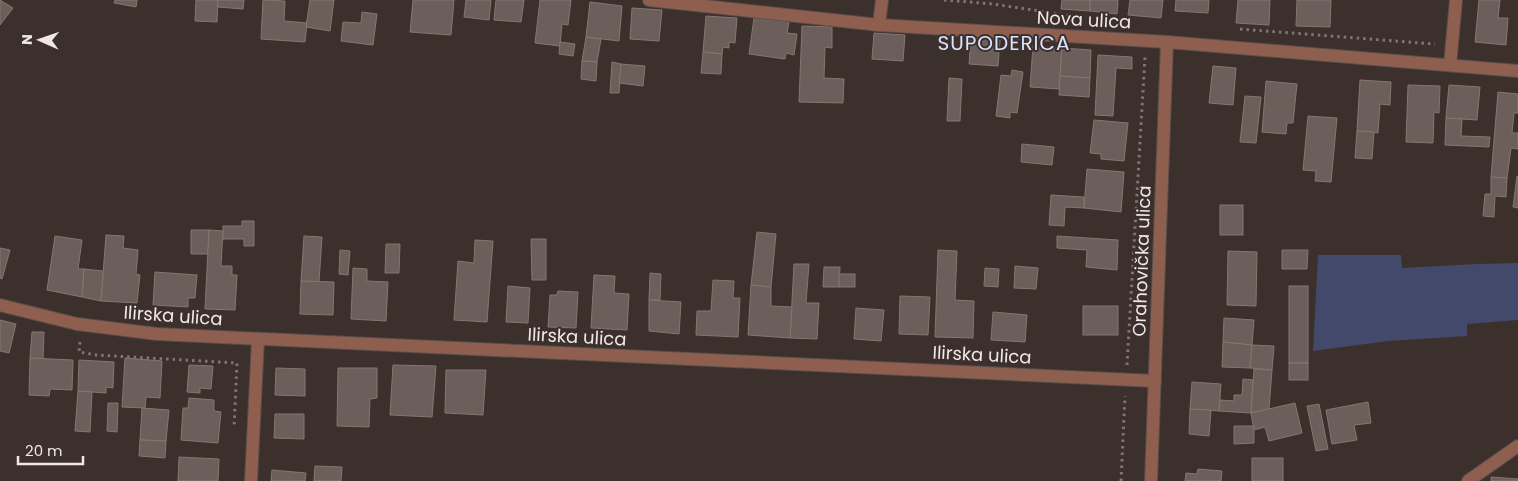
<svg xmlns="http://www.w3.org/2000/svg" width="1518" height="481" font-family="Poppins,sans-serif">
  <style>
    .green { fill: #42496a }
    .building { fill: #6c5f5b; stroke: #847772 }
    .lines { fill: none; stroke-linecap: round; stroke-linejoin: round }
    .service-casing { stroke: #594d4b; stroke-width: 14 }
    .minor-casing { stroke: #594d4b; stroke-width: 14 }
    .path { stroke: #7f7572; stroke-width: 3; stroke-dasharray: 2.5 4; stroke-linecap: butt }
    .service { stroke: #8e5f4f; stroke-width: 12 }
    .minor { stroke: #8e5f4f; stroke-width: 12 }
    .labels { text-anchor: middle; stroke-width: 4; stroke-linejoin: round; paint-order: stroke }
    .street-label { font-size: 18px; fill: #f0e8e6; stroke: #3c302d }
    .quarter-label { font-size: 20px; letter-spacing: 1px; fill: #dae2ff; stroke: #3c302d }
  </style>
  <rect width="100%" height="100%" fill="#3c302d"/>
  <!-- green -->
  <path class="green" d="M1318,255h83l1,13 75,-4 41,-1v57l-51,4v12l-79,5 -75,10z"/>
  <!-- building -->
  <g class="building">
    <path d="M0,0l13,8 -13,17z"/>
    <path d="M115,0h22l-1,7 -22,-4z"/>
    <path d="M196,0h22l-1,22 -22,-1z"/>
    <path d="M218,0h26l-1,9 -25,-2z"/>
    <path d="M263,0l22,1 -1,20 23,2 -2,19 -44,-3z"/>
    <path d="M310,0h24l-4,31 -24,-4z"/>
    <path d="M413,0h41l-3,35 -41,-3z"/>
    <path d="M466,0h25l-2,20 -25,-3z"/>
    <path d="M496,0h28l-3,22 -27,-2z"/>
    <path d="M540,0h31l-3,25 -6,-1 -2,22 -25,-3z"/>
    <path d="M1062,0h28v11l-29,-2z"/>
    <path d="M1090,0h28l-1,14 -27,-3z"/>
    <path d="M1130,0h33l-2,18 -33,-3z"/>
    <path d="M1176,0h33l-1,13 -33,-2z"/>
    <path d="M1238,0h32l-1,25 -33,-2z"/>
    <path d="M1297,0h34l-1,27 -34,-1z"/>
    <path d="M1479,0h21l-2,18h10l-2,27 -31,-3z"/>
    <path d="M590,2l32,4 -3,35 -33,-4z"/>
    <path d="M632,8l30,2 -3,31 -29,-2z"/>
    <path d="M362,12l15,2 -4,31 -32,-4 2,-19 18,1z"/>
    <path d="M706,16l31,2 -2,25 -6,-1v6l-6,-1 -1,7 -19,-2z"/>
    <path d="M754,18l35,4 -2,11 10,1 -3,21 -8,-2 -1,6 -36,-5z"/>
    <path d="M802,26l30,1v21l-7,-1 -1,31 20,1 -1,24 -44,-1z"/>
    <path d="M874,33l31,2 -2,26 -31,-2z"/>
    <path d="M586,37l15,2 -4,23 -15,-1z"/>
    <path d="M971,38l29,2 -2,26 -29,-2z"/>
    <path d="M560,42l15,2 -2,12 -14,-2z"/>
    <path d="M1033,46l29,2 -3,41 -29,-2z"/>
    <path d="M1062,48l29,2 -1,28 -30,-2z"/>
    <path d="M703,52l19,2 -1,20 -20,-1z"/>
    <path d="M1098,55l34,2v12l-16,-1 -3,48 -18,-1z"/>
    <path d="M582,61l15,1 -1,19 -15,-2z"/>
    <path d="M612,62l9,2 -2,29h-9z"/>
    <path d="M621,64l24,2 -2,20 -24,-3z"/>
    <path d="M1213,66l23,2 -3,37 -24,-2z"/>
    <path d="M1012,70l11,2 -6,41 -7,-1v6l-14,-2 5,-41 10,1z"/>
    <path d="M1060,76l30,2 -1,19 -30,-2z"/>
    <path d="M949,78l13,1 -2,42h-13z"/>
    <path d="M1360,80l31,2 -1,23 -10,-1 -2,29 -21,-2z"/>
    <path d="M1266,81l31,3 -4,39h-6l-1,11 -24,-2z"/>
    <path d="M1408,85l32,1 -1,27 -5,-1 -1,31 -27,-1z"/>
    <path d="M1449,85l31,2 -3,33 -31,-2z"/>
    <path d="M1498,92l20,2v19h-4l-2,20h6v16l-7,-1 -4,30 -16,-1z"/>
    <path d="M1245,96l16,1 -5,46 -16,-1z"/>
    <path d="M1308,116l29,2 -6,64 -16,-1 1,-10 -13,-1z"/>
    <path d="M1446,118l16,1 -1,17 29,1 -1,10 -44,-2z"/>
    <path d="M1094,120l34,3 -4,38 -23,-2v-5l-11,-1z"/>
    <path d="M1357,131l17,1 -2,27 -17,-1z"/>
    <path d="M1022,144l32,3 -2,18 -31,-3z"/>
    <path d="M1087,169l37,3 -3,40 -37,-4z"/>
    <path d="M1517,176l1,1v31l-5,-1z"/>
    <path d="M1491,177l16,1 -1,19 -11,-1 -1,21 -11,-1 2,-22h6z"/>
    <path d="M1051,195l33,2v11l-19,-1 -1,19 -15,-1z"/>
    <rect x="1220" y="205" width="23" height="30"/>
    <path d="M242,221h12v25h-10v-7h-21v-13h19z"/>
    <path d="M191,230h18l-1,24h-17z"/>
    <path d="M209,230l14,1 -2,35h11v9h5l-2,35 -30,-1z"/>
    <path d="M757,232l19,2 -5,53 -20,-2z"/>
    <path d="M106,235l18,1 -1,12 15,2 -2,24 4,1 -3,28 -36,-2z"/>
    <path d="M55,236l27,4 -4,29h6l-2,28 -35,-7z"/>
    <path d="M304,236l18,1 -3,45 -18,-1z"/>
    <path d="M1057,236l61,4 -1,30 -31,-3 1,-17 -30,-2z"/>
    <path d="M531,239h15v41h-14z"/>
    <path d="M475,240l18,1 -6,81 -33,-2 4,-59 16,2z"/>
    <path d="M386,244h14l-1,29h-14z"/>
    <path d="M0,248l10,2 -8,29 -2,-1z"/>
    <path d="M340,250l10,1 -2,24 -9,-1z"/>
    <path d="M938,250l19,1 -2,49 19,1 -1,37 -38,-1z"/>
    <path d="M1282,250h26l-1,19h-25z"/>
    <path d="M1228,251l29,1 -1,54 -29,-1z"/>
    <path d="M794,264h15l-3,39h13l-2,36 -27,-1z"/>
    <path d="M1015,266l23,2 -2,21 -22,-1z"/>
    <path d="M824,267h16l-1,20h-16z"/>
    <path d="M353,268l14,1v12l21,1 -2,39 -35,-2z"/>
    <path d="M985,268l14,1 -1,18 -14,-1z"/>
    <path d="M84,269l19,2 -2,30 -19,-4z"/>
    <path d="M155,272l42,3 -2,23h-7v9l-35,-2z"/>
    <path d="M650,273l11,1 -1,26h-11z"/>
    <rect x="839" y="274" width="16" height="13"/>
    <path d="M594,275l21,1 -1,17 15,1 -2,36 -36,-2z"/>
    <path d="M713,280l21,1 -1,17h7l-2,39 -42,-2 1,-24h14z"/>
    <path d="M301,281l33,1 -1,33 -33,-1z"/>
    <path d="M751,285l20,2v19l21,1 -2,31 -42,-3z"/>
    <path d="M508,286l22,2 -2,35 -22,-1z"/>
    <rect x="1289" y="286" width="19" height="77"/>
    <path d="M558,291l20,1 -2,36 -28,-1 2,-32h7z"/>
    <path d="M900,296l30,1 -2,38 -29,-1z"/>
    <path d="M649,300l32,2 -2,32 -30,-3z"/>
    <rect x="1083" y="306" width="35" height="29"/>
    <path d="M856,308l28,2 -3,31 -27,-2z"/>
    <path d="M993,312l34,3 -2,27 -34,-2z"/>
    <path d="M1224,318l30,2 -2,25 -29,-3z"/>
    <path d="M0,320l16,4 -7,29 -9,-2z"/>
    <path d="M32,332h12l-1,27 -13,-1z"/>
    <path d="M1223,342l29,3 -2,23 -28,-1z"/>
    <path d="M1252,345l22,1 -2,24 -22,-2z"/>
    <path d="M30,358l43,2 -1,30 -22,-1 -1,7 -20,-1z"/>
    <path d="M125,358l37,3 -2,37 -14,-1 -1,11 -23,-1z"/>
    <path d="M79,360l35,2 -1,26 -7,-1v6l-28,-2z"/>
    <rect x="1289" y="363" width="19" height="17"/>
    <path d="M189,365l24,1 -2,23 -11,-1v5l-13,-1z"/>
    <path d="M393,365l43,1 -4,51 -42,-2z"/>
    <path d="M276,368l29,1v27l-30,-1z"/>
    <path d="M338,368h39v30l-7,1 -1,28 -32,-1z"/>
    <path d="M1254,369l18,1 -3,39 -18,4z"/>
    <path d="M446,370h40l-3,45 -38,-2z"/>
    <path d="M1243,379l10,1 -2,33 -32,-2 1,-11 14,1v-6h8z"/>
    <path d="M1192,382l29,2 -2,27 -29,-2z"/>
    <path d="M78,391l14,1 -2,40 -15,-1z"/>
    <path d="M189,398l25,2v11l7,1 -3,31 -37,-3 2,-32h5z"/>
    <path d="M1368,402l3,21 -17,2 3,15 -25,4 -6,-34z"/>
    <path d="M108,403h10l-1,29 -10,-1z"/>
    <path d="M1295,403l7,30 -33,8 -4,-14 -11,3 -3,-17z"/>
    <path d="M1319,404l9,45 -12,2 -9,-45z"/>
    <path d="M142,408l27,2 -3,31 -26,-1z"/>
    <path d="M1190,409l21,1 -2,26 -20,-2z"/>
    <path d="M275,414h29v25l-30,-1z"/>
    <path d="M1234,426h20v17l-20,1z"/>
    <path d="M140,440l26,1 -1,17 -26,-2z"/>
    <path d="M179,457l40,2 -1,22h-40z"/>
    <rect x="1252" y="458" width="31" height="23"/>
    <path d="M315,466l27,1 -1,14h-27z"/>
    <path d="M1198,469l24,2 -1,10h-36l1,-8 11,1z"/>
    <path d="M272,470l34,3 -1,8h-34z"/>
    <path d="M1491,477l27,2v2h-27z"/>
  </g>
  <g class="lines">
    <!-- service casing -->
    <g class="service-casing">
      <path id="service" d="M879,25l3,-25"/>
    </g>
    <!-- minor casing -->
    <g class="minor-casing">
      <g id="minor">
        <path d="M649,0l230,25 288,17 351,29"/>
        <path d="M1450,65l6,-65"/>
        <path d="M0,305l77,19 80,10 998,47"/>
        <path d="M251,481l7,-142"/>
        <path d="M1151,481l16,-439"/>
        <path d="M1468,481l50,-35"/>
      </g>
    </g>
    <!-- path -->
    <g class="path">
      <path d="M944,0l49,4 93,14"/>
      <path d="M1240,29l195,15"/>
      <path d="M80,342l-1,10 17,3 141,8 -3,65"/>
      <path d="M1127,365l18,-308"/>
      <path d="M1121,481l4,-85"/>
    </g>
    <!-- service -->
    <use href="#service" class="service"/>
    <!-- minor -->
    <use href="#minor" class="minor"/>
  </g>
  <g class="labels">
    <!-- street labels -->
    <g class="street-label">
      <text transform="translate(1084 20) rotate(3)" y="6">Nova ulica</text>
      <text transform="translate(1142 261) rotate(-88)" y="6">Orahovička ulica</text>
      <text transform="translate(173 316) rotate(4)" y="6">Ilirska ulica</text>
      <text transform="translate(577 337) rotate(3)" y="6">Ilirska ulica</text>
      <text transform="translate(982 355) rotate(3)" y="6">Ilirska ulica</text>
    </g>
    <!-- quarter labels -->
    <g class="quarter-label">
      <text x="1004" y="50">SUPODERICA</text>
    </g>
  </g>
  <!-- north arrow -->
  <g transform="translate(40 40) rotate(272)" stroke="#3c302d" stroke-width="4" paint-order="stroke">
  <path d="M0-4L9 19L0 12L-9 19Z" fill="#f0e8e6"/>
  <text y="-8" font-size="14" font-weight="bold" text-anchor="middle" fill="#f0e8e6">N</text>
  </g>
  <!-- scale -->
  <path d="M18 456v8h65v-8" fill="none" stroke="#f0e8e6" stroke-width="2.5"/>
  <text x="25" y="456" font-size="15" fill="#f0e8e6" stroke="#3c302d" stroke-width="4" paint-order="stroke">20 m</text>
</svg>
